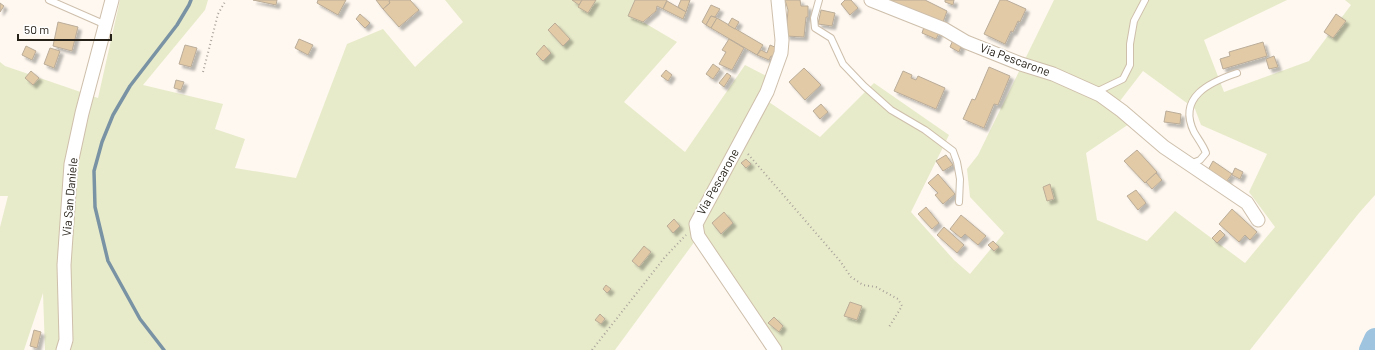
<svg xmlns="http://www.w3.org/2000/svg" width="1375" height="350" font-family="Barlow,sans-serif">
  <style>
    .green { fill: #e8ebca; fill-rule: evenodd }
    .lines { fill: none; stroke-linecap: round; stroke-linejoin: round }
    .stream { stroke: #7a93a4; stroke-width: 3.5 }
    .river { stroke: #9ec4df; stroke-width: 22 }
    .building { fill: #e3caa6; stroke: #baac98; filter: url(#shadow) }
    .lane-casing { stroke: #cebfab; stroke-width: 8 }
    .street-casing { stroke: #cebfab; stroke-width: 15 }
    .path { stroke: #a9a39b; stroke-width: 2; stroke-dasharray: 1 3; stroke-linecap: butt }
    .lane { stroke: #fff; stroke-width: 6 }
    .street { stroke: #fff; stroke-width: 13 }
    .labels { text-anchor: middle; stroke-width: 4; stroke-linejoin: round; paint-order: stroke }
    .street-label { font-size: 12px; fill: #262119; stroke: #fff }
  </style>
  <defs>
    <filter id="shadow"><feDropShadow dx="3.5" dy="3.5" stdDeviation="1" flood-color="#0004"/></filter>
  </defs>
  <rect width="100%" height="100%" fill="#fef8f0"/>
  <!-- green -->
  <path class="green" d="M120,0h88l-3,10 -62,75 80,19 -8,25 30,10 -10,29 61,10 51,-134 36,-15 32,38 48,-45 -18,-22h190l-7,16 15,6 34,20 -53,60 61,50 60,-87 31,16 -10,19 54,37 54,-54 75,52 -38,77 43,48 16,14 34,-41 -34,-36 -3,-28 11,-14 76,-155h233l-83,40 20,52 85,-31 42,-56 -6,-5h30v195l-16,18 -109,137h-480l-72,-113 -83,113h-570l-2,-57 -19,57h-24v-123l8,-31h-8v-134l5,4 93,32zM1143,71l52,38 6,16 66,29 -18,38 26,35 -30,36 -70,-52 -28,30 -50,-21 -11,-67 43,-29 -16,-14z"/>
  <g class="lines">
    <!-- stream -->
    <path class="stream" d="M164,350l-24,-31 -32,-58 -13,-54 -1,-36 8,-29 11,-27 17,-29 47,-61 12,-20 2,-5"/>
    <!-- river -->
    <path class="river" d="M1370,350l5,-11"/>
  </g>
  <!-- building -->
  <g class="building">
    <path d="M253,0h24l-1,5z"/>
    <path d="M318,0h28l-8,15 -21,-12z"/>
    <path d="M376,0h14l-1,1 1,2 -7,6z"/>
    <path d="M390,0h20l9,10 -20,17 -16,-18 7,-6 -1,-2z"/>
    <path d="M572,0h10l-3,5z"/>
    <path d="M582,0h14l-8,13 -10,-6z"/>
    <path d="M635,0h32l-4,9 -6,-3 -1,5 -13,11 -15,-6z"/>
    <path d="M681,0h9l-4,12 -8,-5z"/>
    <path d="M785,0h15l1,6h7v11h-2l-2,20 -18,-1 2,-26z"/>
    <path d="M845,0h6l7,8 -8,7 -9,-11z"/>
    <path d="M885,0h40l22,11 -5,14z"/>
    <path d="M945,0h9l-1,5 -8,-3z"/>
    <path d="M1000,0h6l20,9 -6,13 -2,-1 -5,11 -2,-1 -6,13 -21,-10z"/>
    <path d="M667,1l19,11 -3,7 -20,-10z"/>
    <path d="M0,3l4,3 -4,6z"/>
    <path d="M711,5l9,4 -5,8 -4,-1 -5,9 -4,-3z"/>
    <path d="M821,10l14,3 -3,13 -14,-2z"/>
    <path d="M360,14l10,9 -5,5 -9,-9z"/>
    <path d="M1336,14l10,7 -13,17 -9,-6z"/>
    <path d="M711,16l6,2 -6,10 -5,-3z"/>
    <path d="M717,18l46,27 -6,10 -46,-27z"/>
    <path d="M732,18l7,4 -4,7 -7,-4z"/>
    <path d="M58,22l20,5 -6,24 -19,-5z"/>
    <path d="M555,23l15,16 -7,7 -15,-16z"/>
    <path d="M925,24l15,7 -4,8 -14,-6z"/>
    <path d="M299,39l14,6 -5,10 -13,-7z"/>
    <path d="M729,39l15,9 -12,22 -13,-6 7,-12 -4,-2z"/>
    <path d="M953,40l9,4 -3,8 -9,-5z"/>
    <path d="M1263,42l4,14 -44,13 -3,-10 10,-3 -1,-4z"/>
    <path d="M185,45l12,3 -6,19 -12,-3z"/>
    <path d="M544,45l7,8 -8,8 -7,-7z"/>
    <path d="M770,45l7,3 -2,9 -4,-1 -2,4 -12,-5 4,-5 6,3z"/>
    <path d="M26,46l10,5 -4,9 -10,-5z"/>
    <path d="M50,48l10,3 -6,17 -10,-4z"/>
    <path d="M1274,56l4,11 -9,2 -3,-10z"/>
    <path d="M713,64l7,5 -7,10 -7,-5z"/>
    <path d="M989,67l21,9 -12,29 -4,-1 -10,24 -21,-9 9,-20 3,1z"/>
    <path d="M804,68l17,17 -16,15 -16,-18z"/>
    <path d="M666,70l6,5 -4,6 -7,-5z"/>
    <path d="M31,71l8,7 -6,7 -8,-7z"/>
    <path d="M903,71l9,4 -1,3 5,2 2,-4 27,12 -9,21 -42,-18z"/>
    <path d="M727,73l4,3 -7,11 -5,-4z"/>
    <path d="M176,80l8,2 -3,8 -7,-2z"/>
    <path d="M821,104l7,8 -8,7 -7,-8z"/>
    <path d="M1166,111l15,3 -1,10 -16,-2z"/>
    <path d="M1137,150l20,22 -12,11 -21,-22z"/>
    <path d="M946,155l7,10 -10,6 -7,-10z"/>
    <path d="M746,159l5,5 -5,4 -5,-5z"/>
    <path d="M1213,161l19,13 -6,8 -18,-12z"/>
    <path d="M1235,168l8,4 -3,7 -8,-4z"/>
    <path d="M1156,173l6,7 -10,9 -6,-7z"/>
    <path d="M938,174l17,20 -12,10 -8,-9 3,-2 -10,-10z"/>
    <path d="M1050,184l4,15 -7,2 -4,-14z"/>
    <path d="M1136,190l10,13 -8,7 -11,-14z"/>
    <path d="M926,207l13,16 -7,6 -14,-15z"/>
    <path d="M1232,209l25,23 -7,8 -5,-5 -6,7 -20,-18z"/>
    <path d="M724,212l9,11 -12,11 -9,-11z"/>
    <path d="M961,215l25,21 -8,9 -13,-11 -4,4 -11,-9z"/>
    <path d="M674,219l6,7 -7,7 -6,-7z"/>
    <path d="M944,227l20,18 -7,8 -20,-18z"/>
    <path d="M1220,230l5,5 -8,8 -5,-5z"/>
    <path d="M993,241l6,6 -5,4 -6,-6z"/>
    <path d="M644,246l7,6 -12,15 -7,-6z"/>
    <path d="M606,285l5,4 -4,4 -4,-4z"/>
    <path d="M850,302l12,4 -5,14 -13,-4z"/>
    <path d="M600,314l5,5 -4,5 -6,-4z"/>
    <path d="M774,317l9,9 -4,6 -11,-9z"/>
    <path d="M34,330l7,2 -4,16 -7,-2z"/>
  </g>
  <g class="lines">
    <!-- lane casing -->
    <g class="lane-casing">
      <g id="lane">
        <path d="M49,0l57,25"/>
        <path d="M819,0l-5,18 1,10 16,10 12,26 21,22 27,24 34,20 28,21 4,11 3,17 -1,23"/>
        <path d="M1096,92l27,-13 7,-14v-21l4,-23 11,-21"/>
        <path d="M1190,164l10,-4 6,-7c-3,-8 -8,-14 -12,-21 -17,-35 16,-50 43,-59"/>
      </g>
    </g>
    <!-- street casing -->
    <g class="street-casing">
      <g id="street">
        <path d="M871,0l73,29 22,13 55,22 32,10 47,21 22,16 42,36 83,56 11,17"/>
        <path d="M63,350l3,-10 -2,-75 7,-101 11,-51 30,-113"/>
        <path d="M775,350l-77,-114 -2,-12 71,-132 14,-39 1,-13 -4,-40"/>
      </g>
    </g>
    <!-- path -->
    <g class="path">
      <path d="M203,72l15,-58 8,-14"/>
      <path d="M748,154l92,107 11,16 12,8 13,2 22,12 4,7 -13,21"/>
      <path d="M592,350l73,-93 21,-22"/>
    </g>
    <!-- lane -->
    <use href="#lane" class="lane"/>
    <!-- street -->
    <use href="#street" class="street"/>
  </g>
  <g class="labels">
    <!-- street labels -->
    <g class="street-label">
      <text transform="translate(1015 60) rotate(20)" y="4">Via Pescarone</text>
      <text transform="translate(718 182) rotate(-61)" y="4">Via Pescarone</text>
      <text transform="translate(70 197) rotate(-85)" y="4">Via San Daniele</text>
    </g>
  </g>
  <!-- scale -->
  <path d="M18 34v6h93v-6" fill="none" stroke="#262119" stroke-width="2"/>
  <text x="24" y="34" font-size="12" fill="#262119" stroke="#ffffff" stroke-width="3" paint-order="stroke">50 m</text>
</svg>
